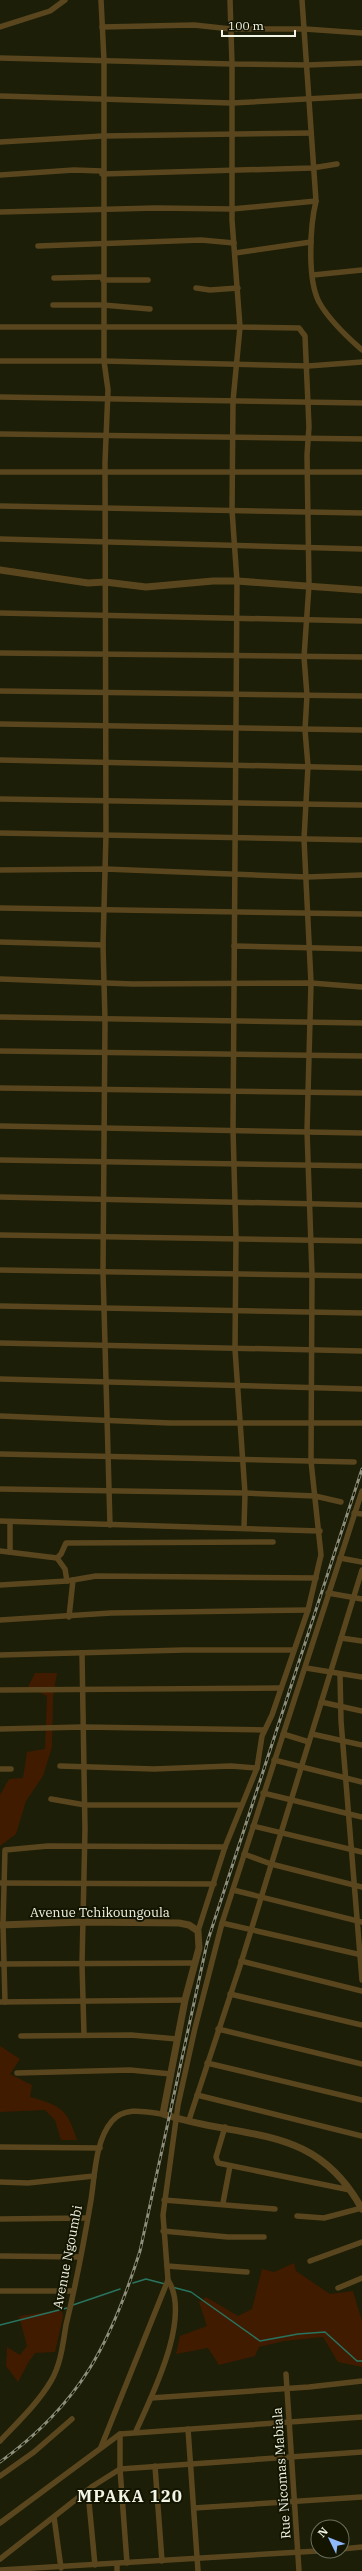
<svg xmlns="http://www.w3.org/2000/svg" width="362" height="2571" font-family="'IBM Plex Serif',serif">
  <style>
    .green { fill: #411b00 }
    .lines { fill: none; stroke-linecap: round; stroke-linejoin: round }
    .stream { stroke: #29745f; stroke-width: 1.5 }
    .minor { stroke: #5a461e; stroke-width: 5.5 }
    .tertiary { stroke: #5a461e; stroke-width: 7 }
    .rail-casing { stroke: #8d8f7c; stroke-width: 3 }
    .rail { stroke: #131501; stroke-width: 1.5; stroke-dasharray: 4.5; stroke-linecap: butt }
    .labels { text-anchor: middle; stroke-width: 4; stroke-linejoin: round; paint-order: stroke }
    .street-label { font-size: 13px; fill: #f2f4e5; stroke: #131501 }
    .district-label { font-size: 17px; font-weight: bold; letter-spacing: 1px; fill: #f2f4e5; stroke: #131501 }
  </style>
  <rect width="100%" height="100%" fill="#1c1e07"/>
  <!-- green -->
  <g class="green">
    <path d="M35,1673h22l-4,24 -1,50 -9,29 -17,25 -10,33 -16,12v-51l9,-16 14,-1 4,-26 18,-3 2,-53 -19,-9z"/>
    <path d="M0,2046l20,13 -10,15 22,11 -2,12c31,9 37,11 47,43h-16l-6,-20 -10,-10 -45,2z"/>
    <path d="M294,2263l2,8 34,23 23,-3 9,30v46l-24,-5 -15,-25 -39,4 -25,6 -4,9 -36,9 -11,-17 -32,6 4,-18 27,-10 -8,-24 7,-5 32,19 14,-7 10,-40 12,3z"/>
    <path d="M62,2310l1,7 -8,35 -20,1 -7,10 -10,19 -12,-16 1,-19 13,8 7,-9 -8,-30z"/>
  </g>
  <g class="lines">
    <!-- stream -->
    <g class="stream">
      <path d="M133,2283l13,-4 19,5"/>
      <path d="M172,2287l19,5 69,49 38,-7 27,-2 32,29h5"/>
      <path d="M73,2305l47,-16"/>
      <path d="M0,2325l67,-17"/>
    </g>
    <!-- minor -->
    <g class="minor">
      <path d="M101,0l3,60v301l4,29 -3,72 1,373 -3,110 2,75 -2,252 7,253"/>
      <path d="M230,0l2,64 75,1 55,-2"/>
      <path d="M302,0l14,201c-6,25 -9,78 3,101 10,18 27,34 43,48"/>
      <path d="M0,27l50,-16 15,-11"/>
      <path d="M102,27l92,-2 37,4h74l57,4"/>
      <path d="M0,58l232,6v156l8,107 59,1 6,8 4,91 -2,28 2,130 -5,72 3,38 -2,35 3,36 -4,73 7,144 -4,148 5,143 -1,187 10,94 -13,55 -36,105 -10,21 -5,32 -32,79 -27,84"/>
      <path d="M0,96l232,7 130,-7"/>
      <path d="M0,142l103,-6 208,-3"/>
      <path d="M102,174l210,-6 25,-4"/>
      <path d="M0,175l74,-5 28,1"/>
      <path d="M0,212l156,-4 76,1 84,-8"/>
      <path d="M38,246l163,-6 33,3"/>
      <path d="M235,253l76,-11"/>
      <path d="M313,275l49,-5"/>
      <path d="M54,278l49,-1"/>
      <path d="M103,280h45"/>
      <path d="M196,288l14,2 28,-2"/>
      <path d="M53,305h50l47,4"/>
      <path d="M0,327h240l-7,74 -1,109 5,71 -4,548 3,109 -1,111 10,144 -1,35"/>
      <path d="M0,361h104l204,5 54,-4"/>
      <path d="M0,397l362,6"/>
      <path d="M0,434l362,5"/>
      <path d="M0,472h362"/>
      <path d="M0,506l362,7"/>
      <path d="M0,539l362,10"/>
      <path d="M0,613l362,8"/>
      <path d="M0,653l362,4"/>
      <path d="M0,691l362,5"/>
      <path d="M0,724l362,6"/>
      <path d="M0,760l362,8"/>
      <path d="M0,799l362,6"/>
      <path d="M0,833l362,7"/>
      <path d="M0,870l105,-1 202,8 55,-2"/>
      <path d="M0,908l362,6"/>
      <path d="M0,942l103,3"/>
      <path d="M234,946l128,3"/>
      <path d="M0,979l133,5 178,-1 51,4"/>
      <path d="M0,1017l362,6"/>
      <path d="M0,1051l362,5"/>
      <path d="M0,1088l362,5"/>
      <path d="M0,1126l362,7"/>
      <path d="M0,1160l362,6"/>
      <path d="M0,1197l362,8"/>
      <path d="M0,1235l362,6"/>
      <path d="M0,1270l362,6"/>
      <path d="M0,1306l362,7"/>
      <path d="M0,1343l362,8"/>
      <path d="M0,1379l362,10"/>
      <path d="M0,1416l170,7h192"/>
      <path d="M0,1454l354,8"/>
      <path d="M0,1489l245,4 70,3 26,6"/>
      <path d="M354,1513l8,1"/>
      <path d="M0,1521l320,10"/>
      <path d="M10,1522v30"/>
      <path d="M0,1551l57,7 8,11 2,12"/>
      <path d="M57,1558l4,-4 5,-11 207,-1"/>
      <path d="M340,1558l22,4"/>
      <path d="M0,1585l67,-4 29,-5 220,2"/>
      <path d="M328,1593l34,6"/>
      <path d="M69,1617l4,-37"/>
      <path d="M0,1620l111,-7 197,-3"/>
      <path d="M341,1638l21,3"/>
      <path d="M82,1653l3,176 -3,135 2,71"/>
      <path d="M0,1655l184,-5h110"/>
      <path d="M306,1668l56,9"/>
      <path d="M340,1674l1,47 21,259"/>
      <path d="M0,1690l281,-2"/>
      <path d="M321,1702l41,9"/>
      <path d="M0,1729l83,-2 181,3"/>
      <path d="M283,1734l26,8"/>
      <path d="M312,1734l50,11"/>
      <path d="M274,1760l88,22"/>
      <path d="M60,1766l94,3 77,-3 26,2"/>
      <path d="M0,1769h11"/>
      <path d="M263,1793l99,24"/>
      <path d="M51,1799l34,6h156"/>
      <path d="M253,1826l109,26"/>
      <path d="M244,1854l27,10 91,23"/>
      <path d="M0,1883l214,1"/>
      <path d="M233,1890l129,32"/>
      <path d="M222,1923l140,32"/>
      <path d="M241,1961l121,30"/>
      <path d="M0,1964l195,-1"/>
      <path d="M230,1994l132,31"/>
      <path d="M0,2002l185,-2"/>
      <path d="M5,2002l-2,-78 2,-74 43,-4 177,1"/>
      <path d="M218,2029l144,35"/>
      <path d="M21,2036l110,-1 46,4"/>
      <path d="M207,2063l155,37"/>
      <path d="M17,2073l113,-3 41,4"/>
      <path d="M197,2095l165,41"/>
      <path d="M189,2120l51,-154 122,-396"/>
      <path d="M225,2127l-9,30 2,6 132,27"/>
      <path d="M0,2147l100,1"/>
      <path d="M0,2182l28,1 66,-7"/>
      <path d="M164,2200l111,9"/>
      <path d="M223,2203l7,-37"/>
      <path d="M297,2216l27,2 38,-10"/>
      <path d="M0,2219l87,-1"/>
      <path d="M163,2231l65,6h36"/>
      <path d="M0,2256l80,1"/>
      <path d="M310,2261l52,-19"/>
      <path d="M167,2266l80,6"/>
      <path d="M338,2288l24,-10"/>
      <path d="M0,2291h73"/>
      <path d="M286,2374l13,197"/>
      <path d="M151,2398l158,-11 53,-6"/>
      <path d="M188,2429l10,142"/>
      <path d="M136,2431c16,-36 56,-114 32,-151"/>
      <path d="M120,2434v35l7,94"/>
      <path d="M0,2441c18,-19 38,-38 51,-60 10,-17 12,-38 15,-56 10,-41 18,-83 25,-125 4,-25 4,-59 21,-79 13,-15 34,-9 51,-7"/>
      <path d="M101,2447l67,-167 -5,-65 15,-110 17,-77 27,-105 140,-432"/>
      <path d="M155,2466l7,95"/>
      <path d="M0,2476l34,-24 38,-33"/>
      <path d="M88,2492l7,73"/>
      <path d="M194,2508l168,-11"/>
      <path d="M54,2517l7,51"/>
      <path d="M0,2523l120,-89 242,-17"/>
      <path d="M342,2549l20,-2"/>
      <path d="M0,2559l93,-73 27,-17 242,-17"/>
      <path d="M117,2564v7"/>
      <path d="M0,2570l318,-19"/>
    </g>
    <!-- tertiary -->
    <g class="tertiary">
      <path d="M0,570l88,13 17,-1 41,5 67,-6h24l125,9"/>
      <path d="M0,1925l83,-3 96,1 10,2 9,6 1,17 -14,52 -22,114c80,27 151,7 199,95"/>
    </g>
    <!-- rail casing -->
    <g class="rail-casing">
      <path id="rail" d="M0,2462c80,-58 111,-119 140,-211l67,-308 155,-474"/>
    </g>
    <!-- rail -->
    <use href="#rail" class="rail"/>
  </g>
  <g class="labels">
    <!-- street labels -->
    <g class="street-label">
      <text x="100" y="1917">Avenue Tchikoungoula</text>
      <text transform="translate(67 2257) rotate(-79)" y="5">Avenue Ngoumbi</text>
      <text transform="translate(281 2473) rotate(-94)" y="5">Rue Nicomas Mabiala</text>
    </g>
    <!-- district labels -->
    <g class="district-label">
      <text x="130" y="2502">MPAKA 120</text>
    </g>
  </g>
  <!-- north arrow -->
  <g transform="translate(330 2539) rotate(313)"><circle r="19" fill="#131501" stroke="#6c6e5c"/>
  <path d="M0-3L7 15L0 10L-7 15Z" fill="#8fb8fd"/>
  <text y="-6" font-size="11" font-weight="bold" text-anchor="middle" fill="#f2f4e5">N</text>
  </g>
  <!-- scale -->
  <path d="M222 30v6h73v-6" fill="none" stroke="#f2f4e5" stroke-width="2"/>
  <text x="228" y="30" font-size="12" fill="#f2f4e5" stroke="#131501" stroke-width="3" paint-order="stroke">100 m</text>
</svg>
